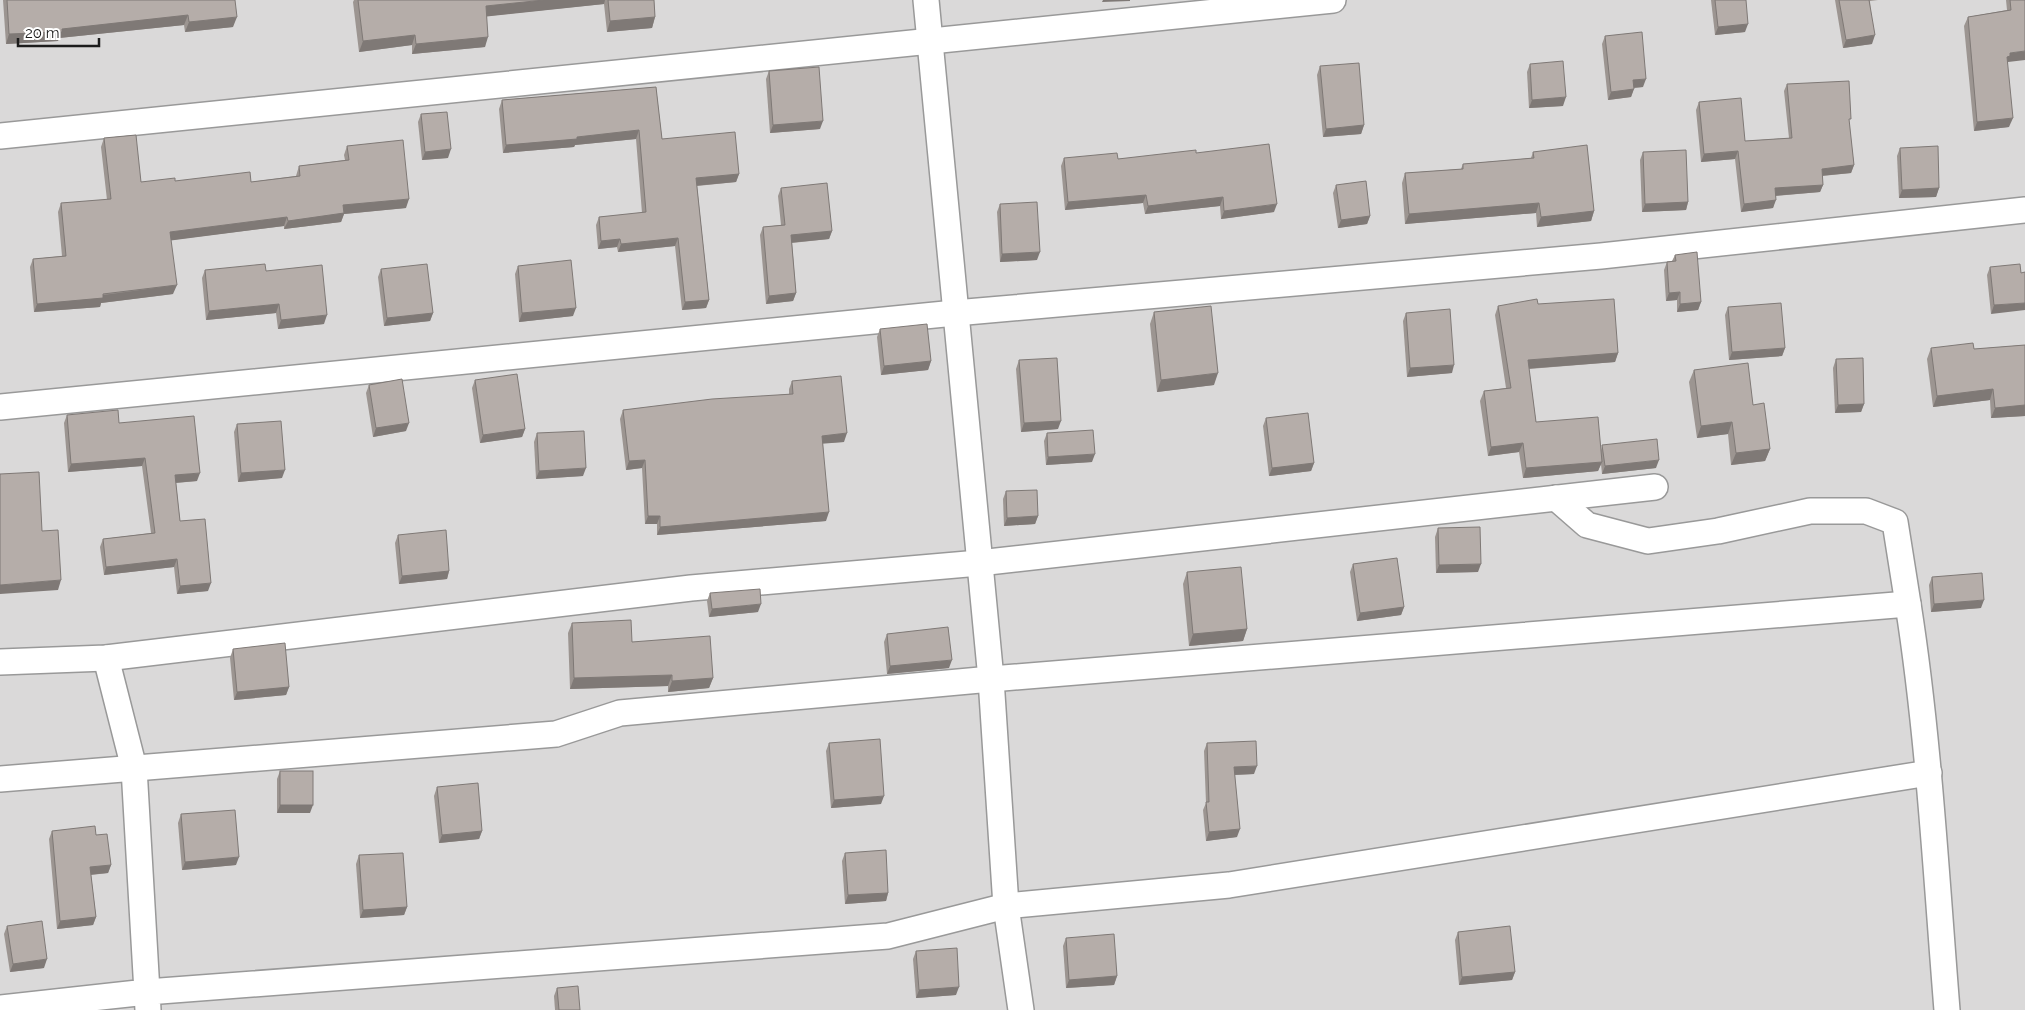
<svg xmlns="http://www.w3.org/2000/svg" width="2025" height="1010" font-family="Raleway,sans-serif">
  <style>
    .residential { fill: #dad9d9 }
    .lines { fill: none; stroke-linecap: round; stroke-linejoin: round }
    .minor-casing { stroke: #999; stroke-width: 28 }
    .minor { stroke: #fff; stroke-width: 25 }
    .wall { fill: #9c9591 }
    .shaded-wall { fill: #7f7976 }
    .building { fill: #b5ada9; stroke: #7f7976 }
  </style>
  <rect width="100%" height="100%" fill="#ece8e3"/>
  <!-- residential -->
  <rect class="residential" x="0" y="0" width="2025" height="1010"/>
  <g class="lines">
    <!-- minor casing -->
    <g class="minor-casing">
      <g id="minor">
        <path d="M926,0l65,679 15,227 15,104"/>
        <path d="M0,136l1333,-136"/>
        <path d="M0,407l955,-94 646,-57 424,-46"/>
        <path d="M1556,498l31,27 61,16 70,-10 92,-20h56l29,11 13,82"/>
        <path d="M0,662l106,-4 585,-70 288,-25 676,-76"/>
        <path d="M0,779l556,-45 64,-21 371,-34 917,-75c21,134 28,270 39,406"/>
        <path d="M0,1008l147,-16 -13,-224 -28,-110"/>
        <path d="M148,1010l-1,-18 741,-56 118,-30 223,-21 700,-112"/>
      </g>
    </g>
    <!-- minor -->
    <use href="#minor" class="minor"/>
  </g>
  <!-- wall -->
  <g class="wall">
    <path d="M3,0h232l-2,27 -48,5 -1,-7 -125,13 -1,3 -52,3z"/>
    <path d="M354,0h300l1,17 -3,11 -45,4 -3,-28 -117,12 -2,31 -73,7v-9l-53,7 -6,-50z"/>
    <path d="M1711,0h35l-1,32 -30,3z"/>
    <path d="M1835,0h43l-8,1 2,43 -29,4z"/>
    <path d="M2006,0h19l-18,64 2,63 -35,4 -10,-105 4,-9 39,-7z"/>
    <path d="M1605,36l38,51 -9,1 -3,9 -23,3 -6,-56z"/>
    <path d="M1530,64l33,42 -34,2 -2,-36z"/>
    <path d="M1320,66l44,59 -3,9 -38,3 -6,-62z"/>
    <path d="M769,71l51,58 -50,4 -4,-54z"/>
    <path d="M1787,84l62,39 5,42 -3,8 -29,3 1,9 -3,7 -44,4 -3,12 -32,4 -6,-53 -34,3 -5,-52 3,-8 46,39 44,-3 -5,-47z"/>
    <path d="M656,87l6,52 77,35 -3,8 -39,4 12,114 -3,8 -24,2 -7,-64 -57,6 -1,-5 -19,2 -2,-24 3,-8 43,-4 -6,-74 -61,6 -1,2 -71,6 -4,-44 3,-9z"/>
    <path d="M421,114l27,44 -26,2 -4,-38z"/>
    <path d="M104,138l37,44 34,-1 76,1 45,-6 3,-10 46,-6 -1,-5 3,-9 59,62 -62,6 -3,8 -57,7v-3l-113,14 2,54 -72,9 -1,4 -66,5 -4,-45 3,-8 29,-3 -4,-44 3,-9 46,-3 -6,-53z"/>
    <path d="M1900,148l39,40 -3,9 -37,1 -2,-42z"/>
    <path d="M1533,152l61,59 -3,10 -54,6 -1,-14 -131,11 -3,-41 3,-10 56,-4 2,-5 68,-6z"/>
    <path d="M1643,152l45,50 -2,8 -44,2 -2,-52z"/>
    <path d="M1196,153l78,59 -53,7 -1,-13 -75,8 -2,-11 -78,7 -4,-44 3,-8 54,1z"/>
    <path d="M1336,185l34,31 -3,8 -29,4 -5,-35z"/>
    <path d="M781,188l51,43 -3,8 -37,4 4,50 -3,8 -27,3 -6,-69 3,-8 18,-2 -3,-29z"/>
    <path d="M1000,204l37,56 -37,2 -3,-50z"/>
    <path d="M1675,255l26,47 -3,8 -21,2v-12l-11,1 -2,-31 3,-8 5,-1z"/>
    <path d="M518,266l55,50 -54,6 -4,-48z"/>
    <path d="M1990,267l31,6 -30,41 -4,-39z"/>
    <path d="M381,269l52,44 -3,8 -46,5 -6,-49z"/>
    <path d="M205,270l61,1 58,53 -46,5 -2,-16 -70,7 -4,-42z"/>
    <path d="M1538,304l80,49 -3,9 -86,7 7,53 65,28 1,-5 54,23 -54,6 -1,-10 -3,7 -75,7 -4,-26 -31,4 -8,-55 4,-10 22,-3 -11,-73 3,-9z"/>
    <path d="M1728,307l57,41 -3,8 -53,4 -4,-45z"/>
    <path d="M1154,312l60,73 -57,7 -7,-68z"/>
    <path d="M1406,313l46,60 -45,4 -4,-56z"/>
    <path d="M880,329l51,32 -3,9 -47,5 -4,-38z"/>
    <path d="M2025,345v71l-34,2 -1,-18 -57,7 -6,-48 4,-11 43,1z"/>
    <path d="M1836,359l28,45 -3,8 -26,1 -2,-45z"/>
    <path d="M1019,360l39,69 -37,3 -5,-63z"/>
    <path d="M1694,370l59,35 17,44 -5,12 -34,4 -3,-31 -31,4 -8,-56z"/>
    <path d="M475,380l50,49 -3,8 -42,6 -8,-55z"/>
    <path d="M792,381l52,61 -21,1 3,78 -169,14v-11h-12l-3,-56 -16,2 -6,-51 3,-9 166,-16v-5z"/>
    <path d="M369,385l37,46 -33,6 -7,-44z"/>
    <path d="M67,415l52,8 78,58 -21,2 4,38 28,70 -31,3 -3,-27 -70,8 -4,-28 3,-8 48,-6 -9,-67 -74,6 -4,-49z"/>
    <path d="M1266,418l48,45 -3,8 -42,5 -6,-50z"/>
    <path d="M237,424l45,54 -44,4 -4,-50z"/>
    <path d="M537,433l46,43 -47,3 -2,-37z"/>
    <path d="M1047,433l45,29 -46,3 -2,-24z"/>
    <path d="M1006,491l32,25 -3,8 -31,2 -1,-27z"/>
    <path d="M1438,528l40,44 -42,1 -1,-36z"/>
    <path d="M398,535l51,36 -2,8 -48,5 -4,-41z"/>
    <path d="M1353,564l51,43 -3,8 -44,6 -7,-49z"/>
    <path d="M1187,572l60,57 -4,12 -54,5 -6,-62z"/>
    <path d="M1932,577l49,31 -50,4 -2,-27z"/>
    <path d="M710,593l48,19 -49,5 -2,-16z"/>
    <path d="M572,623l60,19 81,36 -4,10 -41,4v-6l-98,3 -2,-56z"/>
    <path d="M887,634l62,34 -62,6 -3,-32z"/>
    <path d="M233,649l56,38 -3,8 -52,5 -4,-42z"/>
    <path d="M829,743l52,61 -50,4 -5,-57z"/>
    <path d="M1207,743l47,31 -19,1 2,62 -31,4 -3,-31 3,-7 -2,-52z"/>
    <path d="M280,771l30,42h-33v-34z"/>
    <path d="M437,787l45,44 -3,8 -40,4 -5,-47z"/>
    <path d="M181,814l55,51 -54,5 -4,-47z"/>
    <path d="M52,831l44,4 15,30 -3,8 -17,2 5,42 -3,8 -36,4 -8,-90z"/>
    <path d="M845,853l43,40 -2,8 -41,3 -3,-43z"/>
    <path d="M359,855l48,52 -3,8 -44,3 -4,-54z"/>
    <path d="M7,926l37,42 -34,4 -6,-38z"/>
    <path d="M1458,932l57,40 -3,8 -53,5 -4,-45z"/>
    <path d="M1066,938l51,38 -3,9 -48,3 -3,-42z"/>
    <path d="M916,951l40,44 -40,3 -3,-39z"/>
    <path d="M557,988l23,22h-25l-1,-14z"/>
  </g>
  <!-- shaded-wall -->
  <g class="shaded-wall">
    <path d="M544,0h61l-1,4 -122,13 4,-11z"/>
    <path d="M1103,0h27v1l-28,1z"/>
    <path d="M188,15l-4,10 -125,13 -1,3 -52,3 3,-10z"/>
    <path d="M237,17l-4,10 -48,5 4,-10z"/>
    <path d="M655,17l-3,11 -45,4 3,-11z"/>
    <path d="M1748,24l-3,8 -30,3 3,-8z"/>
    <path d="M415,35l-3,10 -53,7 4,-11z"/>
    <path d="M1875,35l-3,9 -29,4 3,-8z"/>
    <path d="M488,37l-3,10 -73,7 4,-10z"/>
    <path d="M2025,51v9l-17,2 -1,3v-8l3,-4z"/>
    <path d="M1646,79l-3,8 -13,1 3,-8z"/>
    <path d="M1634,89l-3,8 -23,3 3,-8z"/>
    <path d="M1566,97l-3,9 -34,2 3,-8z"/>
    <path d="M2013,118l-4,9 -35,4 3,-9z"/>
    <path d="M823,121l-3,8 -50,4 3,-8z"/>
    <path d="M1364,125l-3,9 -38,3 3,-8z"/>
    <path d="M639,130l-3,9 -61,6 -1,2 -71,6 3,-8z"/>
    <path d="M451,149l-3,9 -26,2 3,-8z"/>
    <path d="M1738,151l-3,8 -34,3 3,-8z"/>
    <path d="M1854,165l-3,8 -32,3 3,-7z"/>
    <path d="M739,174l-3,8 -43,4 3,-8z"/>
    <path d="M1823,185l-3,7 -48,4 3,-8z"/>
    <path d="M1939,188l-3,9 -37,1 3,-8z"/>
    <path d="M1146,195l-3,8 -78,7 3,-8z"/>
    <path d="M1223,197l-3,9 -75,8 3,-8z"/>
    <path d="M409,199l-3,9 -62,6 -3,8 -57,7 4,-8 55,-16z"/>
    <path d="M1776,200l-3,8 -32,4 3,-8z"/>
    <path d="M1688,202l-2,8 -44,2 3,-8z"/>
    <path d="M1539,203l-3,10 -131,11 4,-10z"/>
    <path d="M1277,204l-3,8 -53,7 3,-8z"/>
    <path d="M1594,211l-3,10 -54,6 4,-10z"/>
    <path d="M1370,216l-3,8 -29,4 3,-8z"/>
    <path d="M287,217l-3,9 -117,15 3,-9z"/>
    <path d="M832,231l-3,8 -41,4 3,-8z"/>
    <path d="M678,238l-3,8 -57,6 3,-8z"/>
    <path d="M620,239l-3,8 -19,2 3,-8z"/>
    <path d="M1040,252l-3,8 -37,2 2,-8z"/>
    <path d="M177,285l-4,9 -72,9 -1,4 -66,5 3,-8z"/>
    <path d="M1680,292l-3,8 -11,1 3,-8z"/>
    <path d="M796,293l-3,8 -27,3 3,-8z"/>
    <path d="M709,300l-3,8 -24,2 3,-8z"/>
    <path d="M1701,302l-3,8 -21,2 3,-8z"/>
    <path d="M2025,303v7l-34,4 3,-9z"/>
    <path d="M279,304l-3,9 -70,7 3,-9z"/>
    <path d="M576,308l-3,8 -54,6 3,-9z"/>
    <path d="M433,313l-3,8 -46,5 3,-8z"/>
    <path d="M327,315l-3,9 -46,5 3,-9z"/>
    <path d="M1785,348l-3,8 -53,4 3,-8z"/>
    <path d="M1618,353l-3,9 -91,7 4,-9z"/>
    <path d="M931,361l-3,9 -47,5 3,-9z"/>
    <path d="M1454,365l-2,8 -45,4 3,-9z"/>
    <path d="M1218,373l-4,12 -57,7 4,-12z"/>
    <path d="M1993,389l-3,11 -57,7 4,-11z"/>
    <path d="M1864,404l-3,8 -26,1 3,-8z"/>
    <path d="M2025,405v11l-34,2 4,-10z"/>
    <path d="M1061,421l-3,8 -37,3 3,-9z"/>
    <path d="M1732,422l-4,12 -31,4 4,-12z"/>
    <path d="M409,423l-3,8 -33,6 3,-9z"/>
    <path d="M525,429l-3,8 -42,6 3,-8z"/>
    <path d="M847,433l-3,9 -25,2 3,-8z"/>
    <path d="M1523,443l-4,9 -31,4 3,-9z"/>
    <path d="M1770,449l-5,12 -34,4 5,-12z"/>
    <path d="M1095,454l-3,8 -46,3 2,-8z"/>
    <path d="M145,458l-3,8 -74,6 3,-8z"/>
    <path d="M645,460l-3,8 -16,2 3,-9z"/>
    <path d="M1659,460l-3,8 -54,6 3,-8z"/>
    <path d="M1602,462l-4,9 -75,7 3,-10z"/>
    <path d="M1314,463l-3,8 -42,5 3,-8z"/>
    <path d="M586,468l-3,8 -47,3 3,-8z"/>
    <path d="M285,470l-3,8 -44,4 3,-9z"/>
    <path d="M200,473l-3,8 -24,2 2,-8z"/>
    <path d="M829,512l-3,9 -169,14 3,-8z"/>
    <path d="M648,516h12l-3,8h-12z"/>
    <path d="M1038,516l-3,8 -31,2 3,-8z"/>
    <path d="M177,559l-3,8 -70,8 2,-8z"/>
    <path d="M1481,564l-3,8 -42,1 3,-8z"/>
    <path d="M449,571l-2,8 -48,5 3,-8z"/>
    <path d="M61,580l-3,10 -58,4v-9z"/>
    <path d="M211,583l-3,8 -31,3 3,-8z"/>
    <path d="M1984,600l-3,8 -50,4 3,-8z"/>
    <path d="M761,604l-3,8 -49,5 3,-8z"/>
    <path d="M1404,607l-3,8 -44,6 3,-8z"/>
    <path d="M1247,629l-4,12 -54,5 4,-12z"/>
    <path d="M952,660l-3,8 -62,6 3,-8z"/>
    <path d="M672,675l-4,11 -98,3 4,-11z"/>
    <path d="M713,678l-4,10 -41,4 4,-11z"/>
    <path d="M289,687l-3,8 -52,5 3,-8z"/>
    <path d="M1257,766l-3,8 -23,1 3,-8z"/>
    <path d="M884,796l-3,8 -50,4 3,-8z"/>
    <path d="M280,805h33l-3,8h-33z"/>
    <path d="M1240,829l-3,8 -31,4 3,-9z"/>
    <path d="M482,831l-3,8 -40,4 3,-8z"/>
    <path d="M239,857l-3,8 -54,5 3,-8z"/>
    <path d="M111,865l-3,8 -21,2 3,-8z"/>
    <path d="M888,893l-2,8 -41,3 3,-9z"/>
    <path d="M407,907l-3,8 -44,3 3,-8z"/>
    <path d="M96,917l-3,8 -36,4 3,-8z"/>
    <path d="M47,959l-3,9 -34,4 3,-8z"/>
    <path d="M1515,972l-3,8 -53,5 3,-8z"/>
    <path d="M1117,976l-3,9 -48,3 3,-8z"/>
    <path d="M959,987l-3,8 -40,3 3,-8z"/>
  </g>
  <!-- building -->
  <g class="building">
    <path d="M7,0h228l2,17 -48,5 -1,-7 -126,14v3l-53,2z"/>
    <path d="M358,0h186l-58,6 2,31 -72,7 -1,-9 -52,6z"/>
    <path d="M608,0h46l1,17 -45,4z"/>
    <path d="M1715,0h31l2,24 -30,3z"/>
    <path d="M1839,0h30l6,35 -29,5z"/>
    <path d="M2010,0h15v51l-15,2v3l-3,1 6,61 -36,4 -9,-105 43,-7z"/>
    <path d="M1642,32l4,47 -13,1 1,9 -23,3 -6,-56z"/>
    <path d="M1563,61l3,36 -34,3 -2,-36z"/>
    <path d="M1359,63l5,62 -38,4 -6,-63z"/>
    <path d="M819,67l4,54 -50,4 -4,-54z"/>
    <path d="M1849,81l2,38h-2l5,46 -32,4 1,16 -48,3 1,12 -32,4 -6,-53 -34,3 -5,-52 42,-4 4,43 47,-3 -5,-54z"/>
    <path d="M656,87l6,52 73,-7 4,42 -43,4 13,122 -24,2 -7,-64 -57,6 -1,-5 -19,2 -2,-24 47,-5 -7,-82 -62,7v2l-71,6 -4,-45z"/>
    <path d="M447,112l4,37 -26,3 -4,-38z"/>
    <path d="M136,135l5,47 34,-4v3l75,-9 1,10 49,-6 -1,-10 50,-6 -2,-14 56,-6 6,59 -66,6 1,8 -56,8 -1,-4 -117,15 7,53 -74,9v4l-66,6 -4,-45 33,-3 -5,-53 50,-4 -7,-61z"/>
    <path d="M1269,144l8,60 -53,7 -1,-14 -75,9 -2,-11 -78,7 -4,-44 53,-5 1,6 78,-9v3z"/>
    <path d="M1587,145l7,66 -53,6 -2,-14 -130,11 -4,-41 58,-4v-5l71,-6 -1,-6z"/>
    <path d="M1938,146l1,42 -37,2 -2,-42z"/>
    <path d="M1686,150l2,52 -43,2 -2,-52z"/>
    <path d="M1366,181l4,35 -29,4 -5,-35z"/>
    <path d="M827,183l5,48 -41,4 5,58 -27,3 -6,-69 22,-2 -4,-37z"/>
    <path d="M1037,202l3,50 -38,2 -2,-50z"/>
    <path d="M1697,252l4,50 -21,2v-12l-11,1 -2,-31 9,-1 -1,-6z"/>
    <path d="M571,260l5,48 -54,5 -4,-47z"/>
    <path d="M265,264l1,7 56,-6 5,50 -46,5 -2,-16 -70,7 -4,-41z"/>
    <path d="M427,264l6,49 -46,5 -6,-49z"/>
    <path d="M2020,264l1,9 4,-1v31l-31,2 -4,-38z"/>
    <path d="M1537,299l1,5 76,-5 4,54 -90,7 8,62 62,-5 4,45 -76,6 -3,-25 -32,4 -7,-56 27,-3 -13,-82z"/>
    <path d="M1781,303l4,45 -53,4 -4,-45z"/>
    <path d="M1211,306l7,67 -57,7 -7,-68z"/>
    <path d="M1450,309l4,56 -44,3 -4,-55z"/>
    <path d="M927,324l4,37 -47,5 -4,-37z"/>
    <path d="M1973,343l1,6 51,-4v60l-30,3 -2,-19 -56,7 -6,-48z"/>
    <path d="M1057,358l4,63 -37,2 -5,-63z"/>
    <path d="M1863,358l1,46 -26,1 -2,-46z"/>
    <path d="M1748,363l5,42 11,-2 6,46 -34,4 -4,-31 -31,4 -7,-56z"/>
    <path d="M517,374l8,55 -42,6 -8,-55z"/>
    <path d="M841,376l6,57 -25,3 7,76 -169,15v-11h-12l-3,-56 -16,1 -6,-51 89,-11 81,-5 -1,-13z"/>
    <path d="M402,379l7,44 -33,5 -7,-43z"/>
    <path d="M118,410l1,13 75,-7 6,57 -25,2 5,46 25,-2 6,64 -31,3 -3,-27 -71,8 -3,-28 52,-6 -10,-75 -74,6 -4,-49z"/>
    <path d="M1308,413l6,50 -42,5 -6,-50z"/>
    <path d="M281,421l4,49 -44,3 -4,-49z"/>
    <path d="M1093,430l2,24 -47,3 -1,-24z"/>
    <path d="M584,431l2,37 -47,3 -2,-38z"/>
    <path d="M1657,439l2,21 -54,6 -3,-21z"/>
    <path d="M39,472l3,59 16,-1 3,50 -61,5v-111z"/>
    <path d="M1037,490l1,26 -31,2 -1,-27z"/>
    <path d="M1480,527l1,37 -42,1 -1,-37z"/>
    <path d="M446,530l3,41 -47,5 -4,-41z"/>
    <path d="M1397,558l7,49 -44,6 -7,-49z"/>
    <path d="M1241,567l6,62 -54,5 -6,-62z"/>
    <path d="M1982,573l2,27 -50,4 -2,-27z"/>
    <path d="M760,589l1,15 -49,5 -2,-16z"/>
    <path d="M631,620l1,22 78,-6 3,42 -41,3v-6l-98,3 -2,-55z"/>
    <path d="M948,627l4,33 -62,6 -3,-32z"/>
    <path d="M285,643l4,44 -52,5 -4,-43z"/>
    <path d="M880,739l4,57 -50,4 -5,-57z"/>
    <path d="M1256,741l1,25 -23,1 6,62 -31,3 -3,-30h3l-2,-59z"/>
    <rect x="280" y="771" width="33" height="34"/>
    <path d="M478,783l4,48 -40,4 -5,-48z"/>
    <path d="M235,810l4,47 -54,5 -4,-48z"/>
    <path d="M95,826l1,9 11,-1 4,31 -21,2 6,50 -36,4 -8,-90z"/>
    <path d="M886,850l2,43 -40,2 -3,-42z"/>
    <path d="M403,853l4,54 -44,3 -4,-55z"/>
    <path d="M42,921l5,38 -34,5 -6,-38z"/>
    <path d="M1510,926l5,46 -53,5 -4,-45z"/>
    <path d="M1114,934l3,42 -48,4 -3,-42z"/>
    <path d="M957,948l2,39 -40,3 -3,-39z"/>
    <path d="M578,986l2,24h-21l-2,-22z"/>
  </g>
  <!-- scale -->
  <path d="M18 38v8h81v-8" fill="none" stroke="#1c1c1c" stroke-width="2.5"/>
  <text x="25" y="38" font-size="15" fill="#1c1c1c" stroke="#ffffff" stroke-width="4" paint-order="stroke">20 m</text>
</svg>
